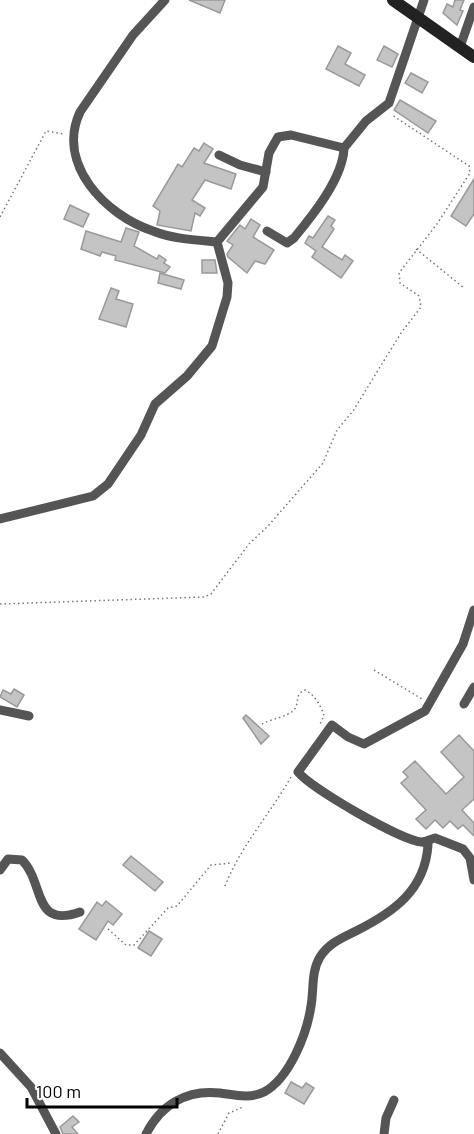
<svg xmlns="http://www.w3.org/2000/svg" width="474" height="1134" font-family="Barlow,sans-serif">
  <style>
    .building { fill: #c4c4c4; stroke: #999; stroke-width: 1.5 }
    .lines { fill: none; stroke-linecap: round; stroke-linejoin: round }
    .path { stroke: #777; stroke-width: 1.5; stroke-dasharray: 1.5 3; stroke-linecap: butt }
    .minor { stroke: #555; stroke-width: 9 }
    .secondary { stroke: #222; stroke-width: 12 }
  </style>
  <rect width="100%" height="100%" fill="#fff"/>
  <!-- building -->
  <g class="building">
    <path d="M189,0h36l-5,13z"/>
    <path d="M455,0h9l-4,10 3,1 -6,14 -14,-12 4,-9 6,3z"/>
    <path d="M338,46l13,7 -6,11 20,11 -6,11 -33,-17z"/>
    <path d="M384,46l14,8 -6,13 -15,-7z"/>
    <path d="M411,73l17,9 -6,11 -17,-10z"/>
    <path d="M400,100l36,21 -8,12 -34,-23z"/>
    <path d="M204,143l9,6 -9,14 32,11 -5,15 -26,-9 -13,20 13,8 -5,8 -5,-3 -4,18 -34,-6 3,-14 -7,-5 25,-42 4,3 12,-19 5,3z"/>
    <path d="M474,179v35l-8,12 -15,-10z"/>
    <path d="M70,205l19,9 -6,13 -19,-8z"/>
    <path d="M328,216l7,4 -4,6 3,3 -12,18 20,13 3,-5 8,6 -12,17 -29,-21 4,-6 -11,-8 4,-7 4,2z"/>
    <path d="M251,219l9,6 -7,12 21,13 -9,14 -10,-3 -8,12 -19,-16 -1,-3 6,-9 -6,-4 13,-16 5,4z"/>
    <path d="M126,228l13,4 -5,14 23,13 2,-4 7,5 -2,3 6,4 -5,6 -50,-13 1,-4 -14,-4 -2,4 -19,-7 5,-18 35,11z"/>
    <path d="M202,260h13l2,13h-15z"/>
    <path d="M160,273l24,7 -3,9 -23,-6z"/>
    <path d="M111,288l8,3 -3,8 17,5 -7,23 -27,-8z"/>
    <path d="M14,689l10,6 -7,12 -17,-10 3,-7 8,4z"/>
    <path d="M246,715l23,21 -8,8 -18,-26z"/>
    <path d="M459,735l15,16v48l-12,11 12,13v13l-11,-11 -5,4 -8,-8 -7,7 -8,-8 -9,9 -10,-10 10,-9 -25,-27 7,-6 -5,-5 12,-11 31,33 18,-17 -23,-25z"/>
    <path d="M131,856l32,26 -8,9 -32,-26z"/>
    <path d="M106,901l16,13 -9,11 -5,-4 -12,19 -17,-11 18,-27 5,4z"/>
    <path d="M149,931l13,8 -11,17 -13,-8z"/>
    <path d="M291,1082l11,6 4,-5 8,5 -10,16 -19,-11z"/>
    <path d="M73,1116l6,6 -7,5 6,7h-15l-3,-7z"/>
  </g>
  <g class="lines">
    <!-- path -->
    <g class="path">
      <path d="M0,217l46,-86 17,3"/>
      <path d="M416,249l48,39"/>
      <path d="M0,604l204,-7 7,-3 38,-50 19,-18 55,-63 14,-33 16,-19 48,-78 20,-26 -2,-11 -19,-13 -1,-10 38,-49 33,-51 -1,-7 -77,-51"/>
      <path d="M374,670l48,29"/>
      <path d="M262,724c9,-5 25,-7 32,-14 6,-7 0,-16 11,-20 9,4 17,17 19,26l-5,10"/>
      <path d="M225,886c15,-39 45,-72 66,-109"/>
      <path d="M108,929l18,16h8l34,-37 9,-2 34,-41 21,-2"/>
      <path d="M218,1134l11,-21 14,-6"/>
    </g>
    <!-- minor -->
    <g class="minor">
      <path d="M165,0l-32,35 -53,77c-24,52 25,103 73,119 20,8 42,9 64,11l46,-55 6,-34 9,-16 13,-2 53,13 22,-27 23,-18 35,-103"/>
      <path d="M460,47l14,-40"/>
      <path d="M219,155l21,10 26,7"/>
      <path d="M267,231l20,12 7,-5c19,-23 49,-60 50,-90"/>
      <path d="M0,519l93,-23 15,-12 33,-49 14,-31 32,-28 25,-30 15,-49 1,-14 -11,-41"/>
      <path d="M474,610l-11,34 -38,67 -61,33 -16,-7 -16,-12 -34,47c14,17 104,69 124,70 4,0 9,-3 13,-4l28,11 7,9 4,22"/>
      <path d="M464,704l10,-17"/>
      <path d="M0,710l29,6"/>
      <path d="M0,870l8,-11 14,1c23,23 10,69 58,52"/>
      <path d="M0,1053l31,34 25,47"/>
      <path d="M146,1134c15,-29 40,-45 74,-41 15,2 30,6 44,-1 26,-14 43,-59 47,-86 3,-17 0,-34 9,-49 9,-14 22,-19 36,-26 38,-19 69,-41 72,-86l-4,-3"/>
      <path d="M384,1134l2,-16 8,-18"/>
    </g>
    <!-- secondary -->
    <path class="secondary" d="M393,0l81,57"/>
  </g>
  <!-- scale -->
  <path d="M27 1098v9h150v-9" fill="none" stroke="#000000" stroke-width="3"/>
  <text x="36" y="1098" font-size="18" fill="#000000" stroke="#ffffff" stroke-width="4.5" paint-order="stroke">100 m</text>
</svg>
